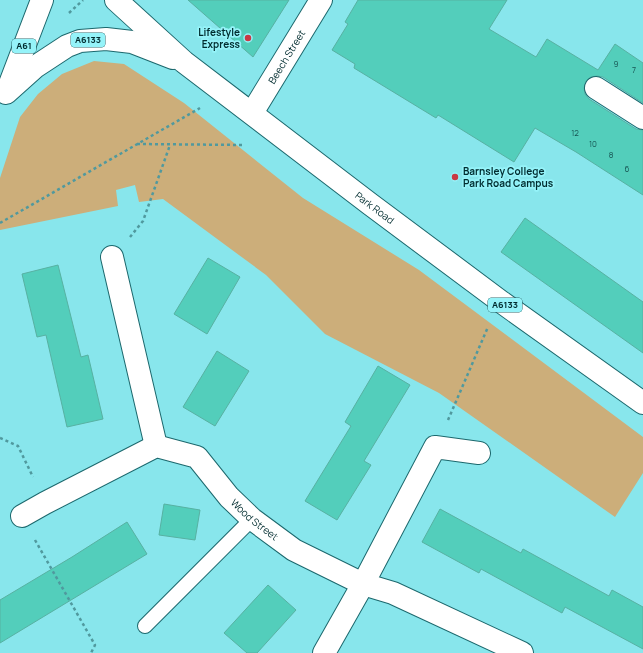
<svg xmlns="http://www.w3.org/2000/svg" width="643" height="653" font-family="Manrope,sans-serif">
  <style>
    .green { fill: #ccae7a }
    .building { fill: #53cebb; stroke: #57b1a2 }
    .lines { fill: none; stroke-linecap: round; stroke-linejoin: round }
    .service-casing { stroke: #1c686d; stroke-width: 16 }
    .minor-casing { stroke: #1c686d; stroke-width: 24 }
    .trunk-casing { stroke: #1c686d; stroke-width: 24 }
    .path { stroke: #50999e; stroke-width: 2.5; stroke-dasharray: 3 3; stroke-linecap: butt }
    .service { stroke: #fff; stroke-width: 14 }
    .minor { stroke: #fff; stroke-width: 22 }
    .trunk { stroke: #fff; stroke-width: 22 }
    .poi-dot { fill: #c93944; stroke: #95f3f9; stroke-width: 1.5 }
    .labels { text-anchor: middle; stroke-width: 3.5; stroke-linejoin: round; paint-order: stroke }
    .number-label { font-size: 8px; fill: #165452 }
    .shield { fill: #95f3f9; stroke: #2d686c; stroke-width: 1 }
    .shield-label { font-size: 9px; font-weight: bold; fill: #012c2f }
    .poi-label { font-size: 10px; font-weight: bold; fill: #012c2f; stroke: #95f3f9; text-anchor: end }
    .street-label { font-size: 10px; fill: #012c2f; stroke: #95f3f9 }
  </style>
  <rect width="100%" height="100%" fill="#88e6ec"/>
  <!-- green -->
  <path class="green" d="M94,61l30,3 60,39 119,95 116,72 224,167v36l-28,44 -176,-124 -114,-59 -59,-59 -103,-76 -24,3 -4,-17 -19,5 2,16 -118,24v-52l20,-61 18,-23 24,-20z"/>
  <!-- building -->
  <g class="building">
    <path d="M188,0h101l-36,57z"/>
    <path d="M358,0h149l-18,29 47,28 11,-18 51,31 17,-26 28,19v40l-40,-26 -6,-1 -6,1 -5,4 -2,7 1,6 4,5 47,30 7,1v65l-67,-43 -41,-24 -21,34 -76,-47 -2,3 -82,-50 1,-4 -23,-14 16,-26 -3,-2z"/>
    <path d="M525,218l118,84v51l-142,-101z"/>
    <path d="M208,258l32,19 -33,57 -33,-20z"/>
    <path d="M58,265l23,92 7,-2 15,64 -36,8 -21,-92 -9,2 -15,-63z"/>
    <path d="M217,351l32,20 -34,55 -32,-19z"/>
    <path d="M378,366l32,19 -46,76 7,4 -34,55 -32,-19 46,-75 -6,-4z"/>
    <path d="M164,504l36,6 -5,30 -36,-5z"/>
    <path d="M440,509l81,44 2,-4 86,47 3,-6 31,17v42l-78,-42 -3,6 -81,-44 -2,4 -57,-31z"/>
    <path d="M127,522l20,32 -147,89v-43l72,-43z"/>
    <path d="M268,585l28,25 -39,43h-10l-23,-20z"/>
  </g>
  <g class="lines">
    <!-- service casing -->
    <g class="service-casing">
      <path id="service" d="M145,626l107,-107"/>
    </g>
    <!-- minor casing -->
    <g class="minor-casing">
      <g id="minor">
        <path d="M596,88l47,30"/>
        <path id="s1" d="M252,113l69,-113"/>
        <path d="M112,257l44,189"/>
        <path id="s2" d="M22,516l23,-13 111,-57 41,11 32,40 23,22 42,31 69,34 30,9 129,60"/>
        <path d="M324,653l39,-69 72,-137 44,6"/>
      </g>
    </g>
    <!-- trunk casing -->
    <g class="trunk-casing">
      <g id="trunk">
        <path id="s3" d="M116,0l68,62 186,142 130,97 143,102"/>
        <path d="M8,89l34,-89"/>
        <path d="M6,93l29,-26 32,-21 13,-5 26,-2 26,3 41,16"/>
      </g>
    </g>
    <!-- path -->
    <g class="path">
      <path d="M69,13l14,-13"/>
      <path d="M137,144l107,1"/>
      <path d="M0,223l200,-115"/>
      <path d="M130,237l13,-16 27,-76"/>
      <path d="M448,420l40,-93"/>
      <path d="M0,438l18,8 15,31"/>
      <path d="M35,540l60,105 -4,8"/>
    </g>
    <!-- service -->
    <use href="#service" class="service"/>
    <!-- minor -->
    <use href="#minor" class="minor"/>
    <!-- trunk -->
    <use href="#trunk" class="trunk"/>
  </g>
  <!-- markers -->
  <g class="poi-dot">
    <circle cx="248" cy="38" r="4"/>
    <circle cx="455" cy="177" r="4"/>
  </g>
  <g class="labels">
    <!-- number labels -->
    <g class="number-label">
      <text x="616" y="67">9</text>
      <text x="634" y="73">7</text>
      <text x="575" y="136">12</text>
      <text x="593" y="147">10</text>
      <text x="611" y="158">8</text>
      <text x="627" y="172">6</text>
    </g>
    <!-- shield labels -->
    <g class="shield">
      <rect x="71" y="33" width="34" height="14" rx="3"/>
      <rect x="12" y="39" width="24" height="14" rx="3"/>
      <rect x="488" y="298" width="34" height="14" rx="3"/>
    </g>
    <g class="shield-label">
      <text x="88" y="43">A6133</text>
      <text x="24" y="49">A61</text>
      <text x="505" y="308">A6133</text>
    </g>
    <!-- poi labels -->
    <g class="poi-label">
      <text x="240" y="36">Lifestyle<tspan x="240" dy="12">Express</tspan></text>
      <text x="463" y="175" text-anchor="start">Barnsley College<tspan x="463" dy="12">Park Road Campus</tspan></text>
    </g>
    <!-- street labels -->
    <g class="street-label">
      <text dy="4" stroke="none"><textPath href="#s1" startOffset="66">Beech Street</textPath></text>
      <text dy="4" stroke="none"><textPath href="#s3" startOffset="332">Park Road</textPath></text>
      <text dy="4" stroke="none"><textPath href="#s2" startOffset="279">Wood Street</textPath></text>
    </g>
  </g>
</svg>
